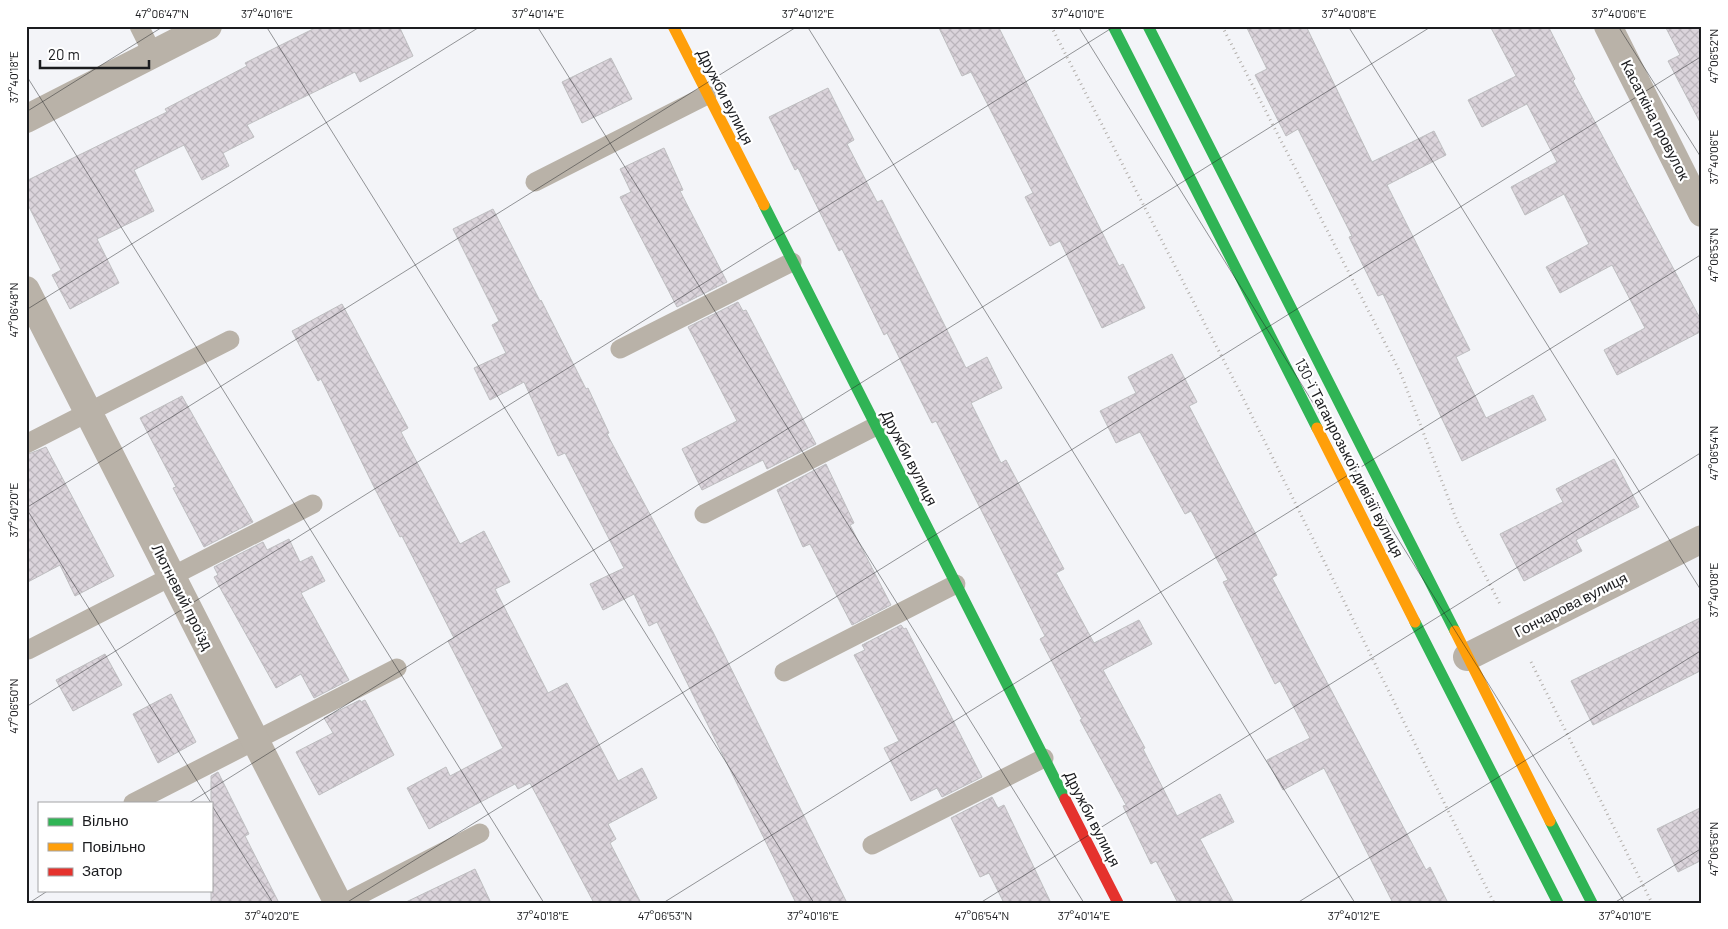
<svg xmlns="http://www.w3.org/2000/svg" width="1728" height="929" font-family="Barlow,sans-serif">
  <style>
    .building { fill: url(#building-cross-hatch); stroke: #bebec0 }
    .lines { fill: none; stroke-linecap: round; stroke-linejoin: round }
    .path { stroke: #b3afab; stroke-width: 3; stroke-dasharray: 1 4; stroke-linecap: butt }
    .lane { stroke: #b9b2a8; stroke-width: 19 }
    .street { stroke: #b9b2a8; stroke-width: 28 }
    .fast { stroke: #30b455; stroke-width: 11 }
    .slow { stroke: #ff9f0a; stroke-width: 11 }
    .jam { stroke: #e5322d; stroke-width: 11 }
    .ticks { fill: none; stroke: #1b1c1f; stroke-width: 1; stroke-opacity: 0.45 }
    .labels { text-anchor: middle; stroke-width: 4.5; stroke-linejoin: round; paint-order: stroke }
    .street-label { font-size: 15px; fill: #1b1c1f; stroke: #fff }
    .neatline { fill: none; stroke: #1b1c1f; stroke-width: 2 }
    .ticks-label { font-size: 12px; text-anchor: middle; fill: #1b1c1f }
  </style>
  <defs>
    <pattern id="building-cross-hatch" width="8" height="8" patternUnits="userSpaceOnUse" patternTransform="scale(1.25)"><rect width="8" height="8" fill="#dbd4db"/><path d="M0 0l8 8M0 8l8-8" fill="none" stroke="#bbb5bc"/></pattern>
  </defs>
  <rect width="100%" height="100%" fill="#f3f4f8"/>
  <!-- building -->
  <g class="building">
    <path d="M319,26h80l14,30 -53,26 -5,-10 -108,53 7,12 -31,16 6,13 -27,14 -18,-35 -50,25 20,41 -57,28 22,44 -49,26 -18,-34 9,-5 -35,-69v-20l141,-69 -2,-3 82,-43 -2,-3z"/>
    <path d="M938,26h60l121,240 4,-2 22,44 -43,20 -42,-87 -10,5 -25,-49 8,-4 -62,-121 -9,4z"/>
    <path d="M1246,26h60l66,136 62,-31 12,24 -59,30 83,165 -14,7 30,61 47,-23 13,25 -84,41 -79,-167 -5,2 -29,-59 3,-1 -54,-107 -12,7 -31,-61 12,-6z"/>
    <path d="M1490,26h58l27,53 -2,2 129,241v9l-85,44 -13,-25 41,-22 -33,-63 -52,28 -14,-26 43,-23 -25,-50 -39,21 -14,-28 46,-25 -30,-58 -45,23 -14,-27 48,-24z"/>
    <path d="M1665,26h37v100l-34,-65 12,-6z"/>
    <path d="M611,58l21,41 -50,24 -20,-41z"/>
    <path d="M828,88l26,52 -7,4 30,58 5,-2 84,168 21,-11 15,31 -31,15 30,60 5,-3 58,109 -8,4 38,70 45,-23 13,24 -49,26 42,78 -2,1 34,67 43,-22 14,28 -34,17 34,64h-56l-22,-42 -5,3 -28,-58 3,-1 -46,-85 2,-1 -42,-80 5,-3 -109,-215 -4,2 -45,-90 -3,2 -42,-86 -3,2 -41,-83 -3,2 -26,-53z"/>
    <path d="M664,148l19,42 -3,1 47,91 -50,25 -57,-110 11,-5 -11,-23z"/>
    <path d="M493,209l47,92 1,-1 45,89 2,-1 21,45 -2,1 106,198 134,271h-51l-139,-281 -8,4 -15,-32 -31,16 -13,-26 34,-16 -59,-115 -7,3 -34,-74 -34,18 -16,-32 32,-15 -14,-28 7,-4 -46,-92z"/>
    <path d="M738,302l5,9 3,-1 70,134 -49,25 -4,-9 -61,30 -20,-41 55,-28 -49,-94z"/>
    <path d="M342,304l66,124 -7,4 59,112 24,-13 26,51 -15,7 53,104 19,-10 51,98 24,-13 15,30 -49,26 8,15 -6,4 31,60h-47l-64,-120 -12,6 -3,-5 -86,45 -22,-41 39,-21 4,9 53,-28 -55,-107 6,-3 -52,-102 -2,1 -25,-48 -54,-110 -3,2 -26,-50z"/>
    <path d="M1172,354l25,48 -8,4 88,169 -5,3 154,292 4,-3 18,36h-55l-69,-135 -41,22 -16,-30 43,-22 -30,-57 -5,3 -52,-102 5,-2 -37,-69 -6,3 -45,-82 -24,11 -16,-32 36,-18 -8,-16z"/>
    <path d="M182,396l71,126 -49,25 -31,-59 3,-1 -36,-69z"/>
    <path d="M46,447l68,129 -39,20 -15,-31 -34,18v-128z"/>
    <path d="M1614,459l25,48 -63,33 6,11 -58,30 -24,-47 63,-32 -7,-13z"/>
    <path d="M826,464l28,59 -4,2 41,80 -39,20 -42,-81 -7,3 -26,-57z"/>
    <path d="M289,539l11,23 12,-6 13,25 -24,12 48,87 -35,18 -13,-24 -25,14 -62,-111 4,-2 -4,-8 49,-25 4,8z"/>
    <path d="M1702,617v53l-109,55 -22,-44z"/>
    <path d="M901,625l3,4 2,-1 76,149 -40,20 -5,-9 -26,13 -27,-53 15,-7 -45,-86 11,-5 -3,-5z"/>
    <path d="M105,654l17,31 -49,26 -17,-31z"/>
    <path d="M171,694l25,48 -38,21 -25,-49z"/>
    <path d="M360,700l1,2 4,-2 29,55 -75,40 -23,-43 37,-19 -9,-15z"/>
    <path d="M218,772l31,62 -4,2 34,67h-68v-127z"/>
    <path d="M992,797l6,11 6,-3 47,98h-47l-15,-30 -9,4 -29,-59z"/>
    <path d="M1702,807v53l-24,12 -21,-43z"/>
    <path d="M475,869l16,34h-87z"/>
  </g>
  <g class="lines">
    <!-- path -->
    <g class="path">
      <path d="M1051,26l189,366 254,511"/>
      <path d="M1222,26l179,348 56,147 43,83"/>
      <path d="M1531,662l121,241"/>
    </g>
    <!-- lane -->
    <g class="lane">
      <path d="M139,26l14,28"/>
      <path d="M535,182l172,-87"/>
      <path d="M620,349l172,-87"/>
      <path d="M26,444l204,-104"/>
      <path d="M704,514l172,-88"/>
      <path d="M28,650l285,-146"/>
      <path d="M784,672l172,-88"/>
      <path d="M133,803l264,-135"/>
      <path d="M872,845l172,-87"/>
      <path d="M344,903l136,-70"/>
    </g>
    <!-- street -->
    <g class="street">
      <path d="M1608,26l94,187"/>
      <path d="M26,119l182,-93"/>
      <path d="M26,290l312,613"/>
      <path d="M1467,657l235,-118"/>
    </g>
    <!-- fast -->
    <g class="fast">
      <path d="M1113,26l204,402"/>
      <path d="M1148,26l307,605"/>
      <path d="M764,205l301,594"/>
      <path d="M1415,622l143,281"/>
      <path d="M1550,821l42,82"/>
    </g>
    <!-- slow -->
    <g class="slow">
      <path d="M673,26l91,179"/>
      <path d="M1317,428l98,194"/>
      <path d="M1455,631l95,190"/>
    </g>
    <!-- jam -->
    <path class="jam" d="M1065,799l53,104"/>
  </g>
  <!-- ticks -->
  <path class="ticks" d="M266,26l548,877M537,26l547,877M807,26l548,877M1078,26l547,877M1348,26l354,566M1618,26l84,133M26,75l518,828M26,112l138,-86M26,310l455,-284M26,508l185,295M26,508l772,-482M26,707l1089,-681M189,803l1243,-777M211,804l62,99M29,903l20,-13M346,903l1356,-847M663,903l1039,-649M980,903l722,-451M1297,903l405,-253M1614,903l88,-55"/>
  <g class="labels">
    <!-- street labels -->
    <g class="street-label">
      <text transform="translate(725 97) rotate(63)" y="5">Дружби вулиця</text>
      <text transform="translate(1655 120) rotate(63)" y="5">Касаткіна провулок</text>
      <text transform="translate(909 458) rotate(63)" y="5">Дружби вулиця</text>
      <text transform="translate(1349 458) rotate(63)" y="5">130-ї Таганрозької дивізії вулиця</text>
      <text transform="translate(182 597) rotate(63)" y="5">Лютневий проїзд</text>
      <text transform="translate(1571 605) rotate(-27)" y="5">Гончарова вулиця</text>
      <text transform="translate(1092 819) rotate(63)" y="5">Дружби вулиця</text>
    </g>
  </g>
  <!-- border -->
  <rect width="1728" height="929" fill="none" stroke="#ffffff" stroke-width="55"/>
  <!-- legend -->
  <rect x="38" y="802" width="175" height="90" fill="#ffffff" stroke="#a4a4a5"/>
  <rect x="48" y="818" width="25" height="8" fill="#30b455" stroke="#a4a4a5"/>
  <text x="82" y="826" font-size="15" fill="#1b1c1f">Вільно</text>
  <rect x="48" y="843" width="25" height="8" fill="#ff9f0a" stroke="#a4a4a5"/>
  <text x="82" y="852" font-size="15" fill="#1b1c1f">Повільно</text>
  <rect x="48" y="868" width="25" height="8" fill="#e5322d" stroke="#a4a4a5"/>
  <text x="82" y="876" font-size="15" fill="#1b1c1f">Затор</text>
  <!-- scale -->
  <path d="M40 60v8h109v-8" fill="none" stroke="#1b1c1f" stroke-width="2.5"/>
  <text x="48" y="60" font-size="15" fill="#1b1c1f" stroke="#ffffff" stroke-width="4" paint-order="stroke">20 m</text>
  <rect x="28" y="28" width="1672" height="874" class="neatline"/>
  <g class="ticks-label">
    <text x="162" y="18">47°06'47"N</text>
    <text x="267" y="18">37°40'16"E</text>
    <text x="538" y="18">37°40'14"E</text>
    <text x="808" y="18">37°40'12"E</text>
    <text x="1078" y="18">37°40'10"E</text>
    <text x="1349" y="18">37°40'08"E</text>
    <text x="1619" y="18">37°40'06"E</text>
    <text transform="translate(1714 56) rotate(-90)" y="4">47°06'52"N</text>
    <text transform="translate(14 77) rotate(-90)" y="4">37°40'18"E</text>
    <text transform="translate(1714 157) rotate(-90)" y="4">37°40'06"E</text>
    <text transform="translate(1714 255) rotate(-90)" y="4">47°06'53"N</text>
    <text transform="translate(14 310) rotate(-90)" y="4">47°06'48"N</text>
    <text transform="translate(1714 453) rotate(-90)" y="4">47°06'54"N</text>
    <text transform="translate(14 510) rotate(-90)" y="4">37°40'20"E</text>
    <text transform="translate(1714 590) rotate(-90)" y="4">37°40'08"E</text>
    <text transform="translate(14 706) rotate(-90)" y="4">47°06'50"N</text>
    <text transform="translate(1714 849) rotate(-90)" y="4">47°06'56"N</text>
    <text x="272" y="920">37°40'20"E</text>
    <text x="543" y="920">37°40'18"E</text>
    <text x="665" y="920">47°06'53"N</text>
    <text x="813" y="920">37°40'16"E</text>
    <text x="982" y="920">47°06'54"N</text>
    <text x="1084" y="920">37°40'14"E</text>
    <text x="1354" y="920">37°40'12"E</text>
    <text x="1625" y="920">37°40'10"E</text>
  </g>
</svg>
